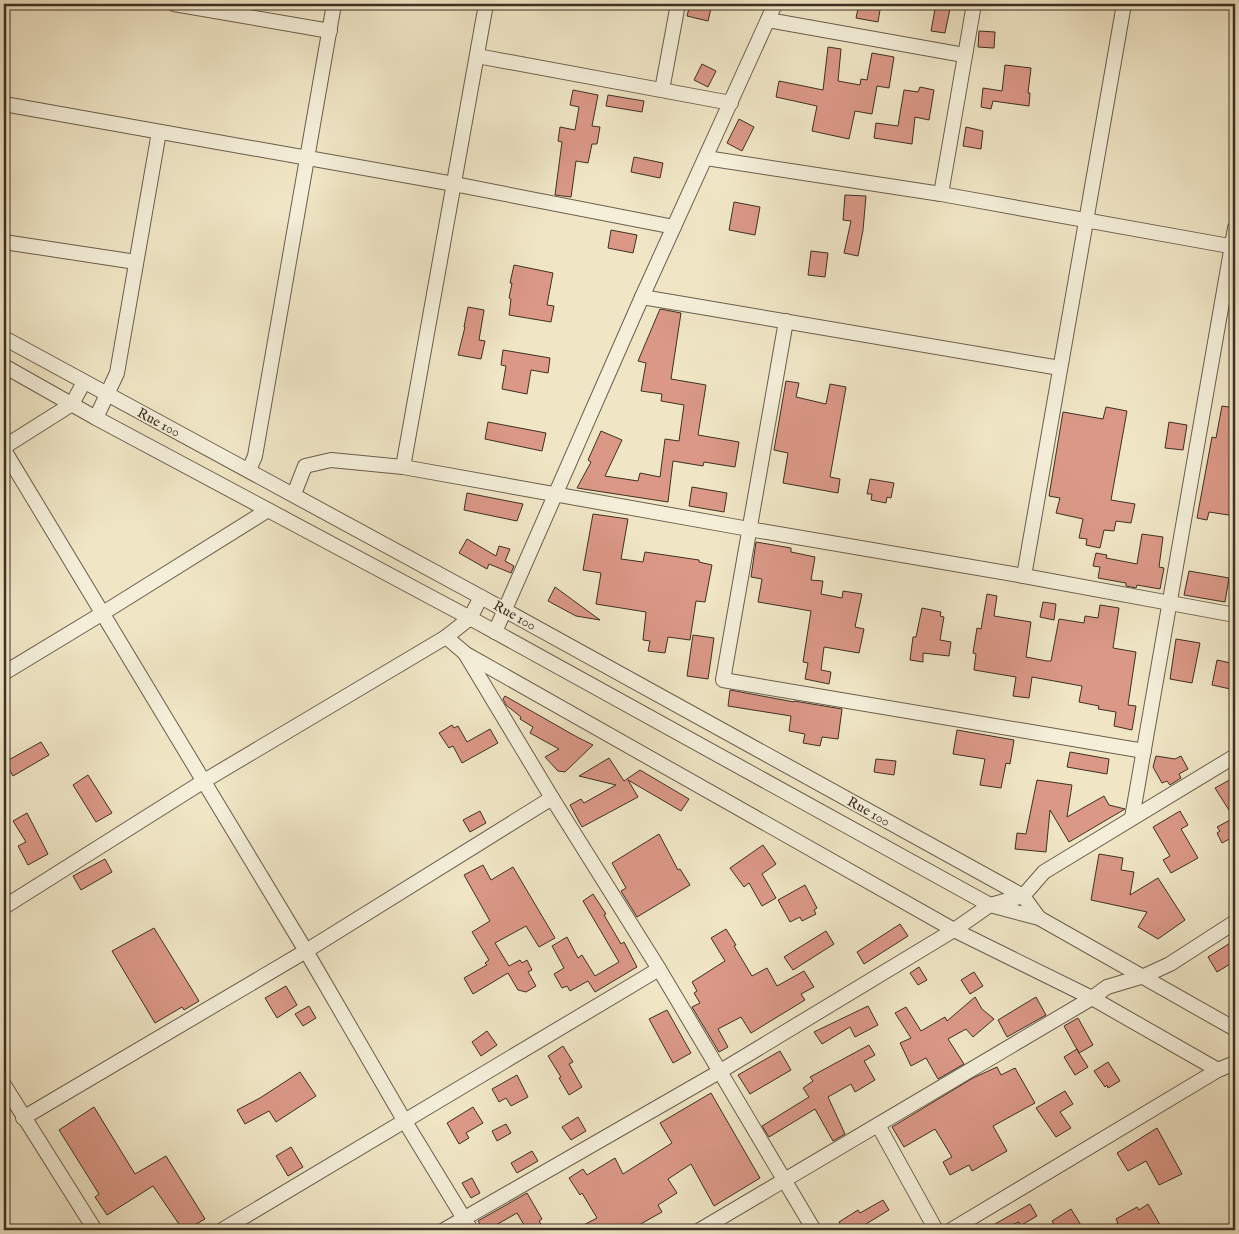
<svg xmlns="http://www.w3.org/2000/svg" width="1239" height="1234" font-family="'IM FELL English',serif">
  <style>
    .building { fill: #db9887; stroke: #3d3023 }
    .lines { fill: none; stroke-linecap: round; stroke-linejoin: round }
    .minor-casing { stroke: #6a5e4c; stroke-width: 16 }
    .minor { stroke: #f5efda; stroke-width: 14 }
    .labels { text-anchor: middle; stroke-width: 4; stroke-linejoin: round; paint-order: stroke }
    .street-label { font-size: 14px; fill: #3d3023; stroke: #f5efda }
  </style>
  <rect width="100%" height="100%" fill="#f0e6c6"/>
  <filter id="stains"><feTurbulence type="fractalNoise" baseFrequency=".004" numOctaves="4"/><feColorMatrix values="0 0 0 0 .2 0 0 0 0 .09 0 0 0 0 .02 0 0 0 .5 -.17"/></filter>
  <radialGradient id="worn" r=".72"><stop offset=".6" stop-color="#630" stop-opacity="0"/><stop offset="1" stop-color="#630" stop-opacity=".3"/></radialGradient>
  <!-- building -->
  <g class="building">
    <path d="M690,4h22l-4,17 -21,-5z"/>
    <path d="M859,4h22l-3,18 -22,-4z"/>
    <path d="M936,4h15l-6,29 -14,-2z"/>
    <path d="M979,31l16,1 -1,16 -16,-1z"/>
    <path d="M828,47l13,2 -3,32 22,4 1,-6 6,1 5,-27 22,4 -5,31 -12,-2 -5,28 -17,-3 -6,28 -37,-8 5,-25 -41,-9 3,-16 44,9z"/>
    <path d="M702,64l14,7 -8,16 -14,-7z"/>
    <path d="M1005,65l26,3 -3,25h2l-1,13 -36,-5 -2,8 -10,-2 2,-19 19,3z"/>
    <path d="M920,87l14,3 -5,30 -14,-3 -3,27 -38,-6 2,-15 22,3 6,-36 14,2z"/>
    <path d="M573,90l25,5 -6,31 8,1 -3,17h-5l-4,19 -12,-2 -5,36 -16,-2 7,-53 -4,-1 2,-14 15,3 4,-23 -9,-2z"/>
    <path d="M608,95l36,6 -2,11 -36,-6z"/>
    <path d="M739,119l15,8 -12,24 -15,-8z"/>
    <path d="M966,127l17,4 -2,18 -18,-3z"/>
    <path d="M634,157l29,6 -3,15 -29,-6z"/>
    <path d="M845,195l21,1 -3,34 -5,26 -14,-3 7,-32 -8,-1z"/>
    <path d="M734,202l26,5 -5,28 -26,-5z"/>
    <path d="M611,230l26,5 -4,18 -25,-5z"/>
    <path d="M811,251l17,2 -3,24 -17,-2z"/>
    <path d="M514,265l39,8 -6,32 7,1 -3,16 -42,-7 2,-16 -2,-1 3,-15h-2z"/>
    <path d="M468,307l16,3 -5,30 6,1 -4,18 -23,-4 7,-28h-1z"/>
    <path d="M660,309l21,4 -10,66 35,6 -8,50 41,7 -4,25 -31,-5 -1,4 -30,-5 -5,41 -91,-14 14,-26 -3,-2 13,-29 21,9 -17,36 33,5 2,-8 20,4 5,-38 14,2 5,-36 -23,-4 1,-7 -21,-3 5,-28 -8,-2z"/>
    <path d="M503,350l47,8 -2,15 -17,-3 -4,24 -25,-5 4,-23 -5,-1z"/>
    <path d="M786,381l13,2 -3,14 30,7 4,-20 16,3 -16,90 10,2 -2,14 -55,-10 5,-30 -14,-3z"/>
    <path d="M1222,406l13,2v108l-26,-4 -2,8 -10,-2 15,-81 4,1z"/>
    <path d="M1106,407l21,4 -16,89 24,4 -4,19 -15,-2 -2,10 -10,-1 -4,18 -14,-3 1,-6 -8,-1 4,-19 -27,-6 4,-15 -11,-2 14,-84 40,7z"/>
    <path d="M488,422l58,11 -4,18 -57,-12z"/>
    <path d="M1169,422l18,3 -4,25 -18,-2z"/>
    <path d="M870,479l24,4 -3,15 -4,-1 -1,6 -15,-3 1,-6h-5z"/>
    <path d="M692,487l35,6 -3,19 -35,-6z"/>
    <path d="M467,493l56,11 -6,17 -53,-11z"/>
    <path d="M593,514l35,5 -7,40 22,3 2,-10 54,8v2l13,3 -7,37 -9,-1 -6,39 -22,-3 -3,16 -17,-2 2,-10 -7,-1 3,-28 -50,-8 5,-31 -18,-3z"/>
    <path d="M1142,534l21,3 -4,30 5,1 -4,21 -23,-4 -1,3 -10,-2v-3l-28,-5 2,-11 -7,-1 3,-13 11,2 -1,3 31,6z"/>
    <path d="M467,539l29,17 3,-10 11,3 -5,12 9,5 -3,7 -22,-9 -2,5 -28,-16z"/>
    <path d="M756,542l35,6v4l24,5 -4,23 12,1 -2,13 21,4 1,-7 19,3 -7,33 9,2 -5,24 -35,-6 -3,23 10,2 -2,12 -24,-5 3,-16 -5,-1 8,-51 -53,-9 4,-23 -11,-2z"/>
    <path d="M1189,571l40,7 -4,24 -41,-7z"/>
    <path d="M555,587l45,33 -24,-4 -28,-15z"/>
    <path d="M987,594l10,2 -3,20 37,6 -5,35 21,4h4l8,-42 25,4 1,-7 13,2 2,-13 19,3 -6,40 23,4 -8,53 8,1 -4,24 -18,-4 2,-14 -18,-3 1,-3 -20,-4 3,-16 -50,-9 -3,21 -16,-2 3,-19 -42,-7 2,-16 -3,-1 4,-25 4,1z"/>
    <path d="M1043,602l13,2 -2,16 -14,-3z"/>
    <path d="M922,608l19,4 -1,4 4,1 -4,23 11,2 -2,14 -26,-3v9l-13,-2 3,-23h3z"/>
    <path d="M693,635l21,3 -6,41 -21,-3z"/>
    <path d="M1176,639l24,4 -8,40 -22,-4z"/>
    <path d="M1217,660l18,4v26l-23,-5z"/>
    <path d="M730,690l64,12v-1l48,8 -4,30 -16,-2 -2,9 -17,-3 2,-9 -16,-3 2,-15 -63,-10z"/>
    <path d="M505,696l72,41 16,8 -28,27 -7,-1 -13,-14 14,-8 -29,-16 3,-6 -13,-8 1,-2 -15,-12 -3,-6z"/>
    <path d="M452,725l2,3 4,-2 9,16 23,-13 8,14 -36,20 -9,-17 -4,2 -10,-15z"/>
    <path d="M957,730l57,10 -4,24 -4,-1 -5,25 -21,-3 5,-26 -32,-5z"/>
    <path d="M41,742l8,13 -36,21 -8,-14z"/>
    <path d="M1070,752l39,7 -2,15 -40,-7z"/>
    <path d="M1156,756l19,3 6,-3 7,13 -9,5 2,4 -11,7 -3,-4 -5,2 -9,-16z"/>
    <path d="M609,758l15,23 16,-11 49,29 -8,12 -53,-31 10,17 -56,30 -12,-22 11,-6 3,4 32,-18 -37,-9z"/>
    <path d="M876,759l20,2 -2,14 -20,-3z"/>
    <path d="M88,775l24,38 -16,9 -23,-37z"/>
    <path d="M1235,777v59l-13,7 -5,-10 3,-2 -3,-4 17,-9 -19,-30z"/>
    <path d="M1037,780l35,5 -5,32 37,-21 5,9 16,4 -56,33 -19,-32 -4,42 -31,-3 2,-16 9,1z"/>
    <path d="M480,811l6,12 -16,9 -7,-12z"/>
    <path d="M1180,811l8,14 -7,4 17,29 -27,15 -8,-13 7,-4 -17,-29z"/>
    <path d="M27,813l21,41 -20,11 -10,-19 8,-4 -13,-21z"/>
    <path d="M659,834l19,36 2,-1 10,16 -53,32 -16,-26 5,-3 -14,-25z"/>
    <path d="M763,845l13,19 -14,10 14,24 -14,8 -13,-23 -5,4 -14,-19z"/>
    <path d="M1099,854l24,4 -2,12 13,2 -4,23 28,-17 27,42 -27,19 -20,-12 9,-15 -56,-12z"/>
    <path d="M105,859l7,13 -31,18 -8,-14z"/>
    <path d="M483,865l8,15 22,-13 42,71 -16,9 -13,-21 -31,17 14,23 11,-6 2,3 5,-3 5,10 -4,2 8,14 -10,6 -8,-2 -10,-17 -35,21 -9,-16 23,-13 -2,-2 4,-3 -17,-28 18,-11 -26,-46z"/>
    <path d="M805,885l12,23 -3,2 2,4 -14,7 -2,-4 -10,5 -12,-22z"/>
    <path d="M593,894l13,20 -2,1 17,29 3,-2 13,25 -42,25 -7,-11 -18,10 -3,-5 -5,2 -8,-14 10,-6 -12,-22 15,-9 11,21 4,-3 13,21 24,-14 -36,-61z"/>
    <path d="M900,924l8,12 -44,28 -7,-12z"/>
    <path d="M154,928l45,73 -15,9 -2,-3 -27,16 -43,-72z"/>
    <path d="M726,929l10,16 -2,1 18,30 15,-8 10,18 27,-15 10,16 -13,7 4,6 -54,33 -10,-16 -23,12 10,18 -9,5 -27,-45 8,-4 -6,-10 3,-2 -5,-9 33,-21 -14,-23z"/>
    <path d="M826,931l8,13 -41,26 -9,-13z"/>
    <path d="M1235,940v21l-18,11 -9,-15z"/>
    <path d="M919,967l8,13 -9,5 -8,-12z"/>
    <path d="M974,972l9,14 -13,8 -9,-14z"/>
    <path d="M286,986l11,19 -20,13 -12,-20z"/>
    <path d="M975,997l7,12 12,10 -21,18 -7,-8 -18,10 16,25 -26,15 -12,-21 -15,8 -11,-23 11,-5 -16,-25 11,-6 15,24 24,-14 2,4z"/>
    <path d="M1036,997l10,18 -39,22 -9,-17z"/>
    <path d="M309,1006l7,12 -13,8 -8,-12z"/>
    <path d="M868,1006l10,19 -23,12 -5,-10 -28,17 -8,-12z"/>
    <path d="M667,1010l24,43 -18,10 -24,-44z"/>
    <path d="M1078,1018l15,27 -14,8 9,14 -13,8 -11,-18 13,-8 2,4 -15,-27z"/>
    <path d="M487,1031l10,14 -16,11 -9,-14z"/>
    <path d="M869,1045l6,10 -11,6 11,19 -20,12 -4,-8 -23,13 17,37 -12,7 -18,-32 -46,28 -7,-11 47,-29 -6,-9 10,-7 -3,-4z"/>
    <path d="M563,1046l10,16 -4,2 13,23 -13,8 -10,-17 2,-1 -13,-21z"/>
    <path d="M780,1051l11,19 -41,24 -12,-19z"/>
    <path d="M1108,1062l12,19 -12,7 -1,-3 -2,2 -11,-16z"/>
    <path d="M997,1067l4,8 14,-7 20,35 -42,23 14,25 -35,20 -3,-6 -19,10 -7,-13 9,-5 -17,-28 -31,18 -12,-20 81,-49z"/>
    <path d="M300,1072l16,24 -40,26 -7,-11 -24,13 -8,-14 23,-12z"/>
    <path d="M517,1075l11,22 -17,9 -5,-8 -7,4 -7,-13z"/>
    <path d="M1065,1091l8,13 -13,8 11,16 -15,9 -20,-29z"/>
    <path d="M711,1093l49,85 -46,28 -23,-42 -23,15 9,14 -19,12 4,7 -32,18h-56l23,-12 -15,-25 -2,2 -11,-17 14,-9 4,6 28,-17 8,16 49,-31 -12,-20z"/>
    <path d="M94,1107l41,67 31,-18 39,63 -19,11h-3l-30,-44 -46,29 -12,-18 4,-3 -40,-64z"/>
    <path d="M473,1107l10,16 -17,10 3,5 -10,6 -12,-21z"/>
    <path d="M578,1117l8,14 -15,9 -9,-13z"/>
    <path d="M506,1124l5,9 -14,8 -5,-10z"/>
    <path d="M1157,1128l25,46 -23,11 -13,-24 -18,10 -11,-18z"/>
    <path d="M291,1147l12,20 -15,9 -12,-20z"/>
    <path d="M532,1151l6,10 -21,12 -6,-10z"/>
    <path d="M472,1178l8,15 -9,5 -9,-15z"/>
    <path d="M527,1193l15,26 -3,2 6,9h-18l-10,-17 -21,12 3,5h-16l-5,-9z"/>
    <path d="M883,1200l6,10 -23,14 4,6h-26l-5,-8 19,-12 2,3z"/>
    <path d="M1030,1204l7,12 -17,10 -1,-4 -20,8 -4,-6z"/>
    <path d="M1148,1204l15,26h-58l13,-7 -2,-4 21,-12 2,3z"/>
    <path d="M1071,1209l13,21h-27l-5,-9z"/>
  </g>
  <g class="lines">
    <!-- minor casing -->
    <g class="minor-casing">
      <g id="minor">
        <path d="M174,4l156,27"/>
        <path d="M768,20l196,35"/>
        <path d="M477,56l254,47"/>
        <path d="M662,90l16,-86"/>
        <path d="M4,104l450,80 220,43"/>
        <path d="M706,158l235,36 294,53"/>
        <path d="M941,194l33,-190"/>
        <path d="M4,242l132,20"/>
        <path d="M642,297l418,71"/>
        <path d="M786,321l-63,359 421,71"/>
        <path d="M4,338l477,259 542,299 16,22"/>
        <path d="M4,366l92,52 374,200 520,287 49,13 196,111"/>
        <path d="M96,418l21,-45 42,-241"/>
        <path d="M4,447l68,-43 12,-22"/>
        <path d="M4,450l302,501 98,169 67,110"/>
        <path d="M403,467l83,-463"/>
        <path d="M249,470l6,-14 79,-452"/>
        <path d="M294,494l11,-28 26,-6 72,7 346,62 275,47 211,39"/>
        <path d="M1024,576l100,-572"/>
        <path d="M495,632l147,-335 133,-293"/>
        <path d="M446,637l20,17 488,276 138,68 126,72"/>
        <path d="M466,655l86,143 107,171 155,261"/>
        <path d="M4,673l99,-60 165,-103"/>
        <path d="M1132,818l103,-590"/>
        <path d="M4,907l200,-126 242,-144 24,-19 11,-21"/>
        <path d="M4,1085l91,145"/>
        <path d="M23,1118l283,-167 246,-153"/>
        <path d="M878,1125l58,105"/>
        <path d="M222,1230l437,-261"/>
        <path d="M444,1230l275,-158 235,-142 36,-25 33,-9 21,-24 191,-116"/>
        <path d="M700,1230l392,-232 15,-11 37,-11 26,-12 65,-42"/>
        <path d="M951,1230l267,-160 17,-7"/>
      </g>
    </g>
    <!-- minor -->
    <use href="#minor" class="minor"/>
  </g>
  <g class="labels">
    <!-- street labels -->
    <g class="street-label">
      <text transform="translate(159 422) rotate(28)" y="5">Rue 100</text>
      <text transform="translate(515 615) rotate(29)" y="5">Rue 100</text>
      <text transform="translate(869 811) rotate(29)" y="5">Rue 100</text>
    </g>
  </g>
  <!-- margin -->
  <rect width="1239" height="1234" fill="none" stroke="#f0e6c6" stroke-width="20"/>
  <rect x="5" y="5" width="1229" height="1224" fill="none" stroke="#3d3023" stroke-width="2.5"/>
  <rect x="10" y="10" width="1219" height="1214" fill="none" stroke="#3d3023"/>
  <rect width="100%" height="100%" filter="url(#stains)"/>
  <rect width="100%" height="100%" fill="url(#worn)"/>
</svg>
